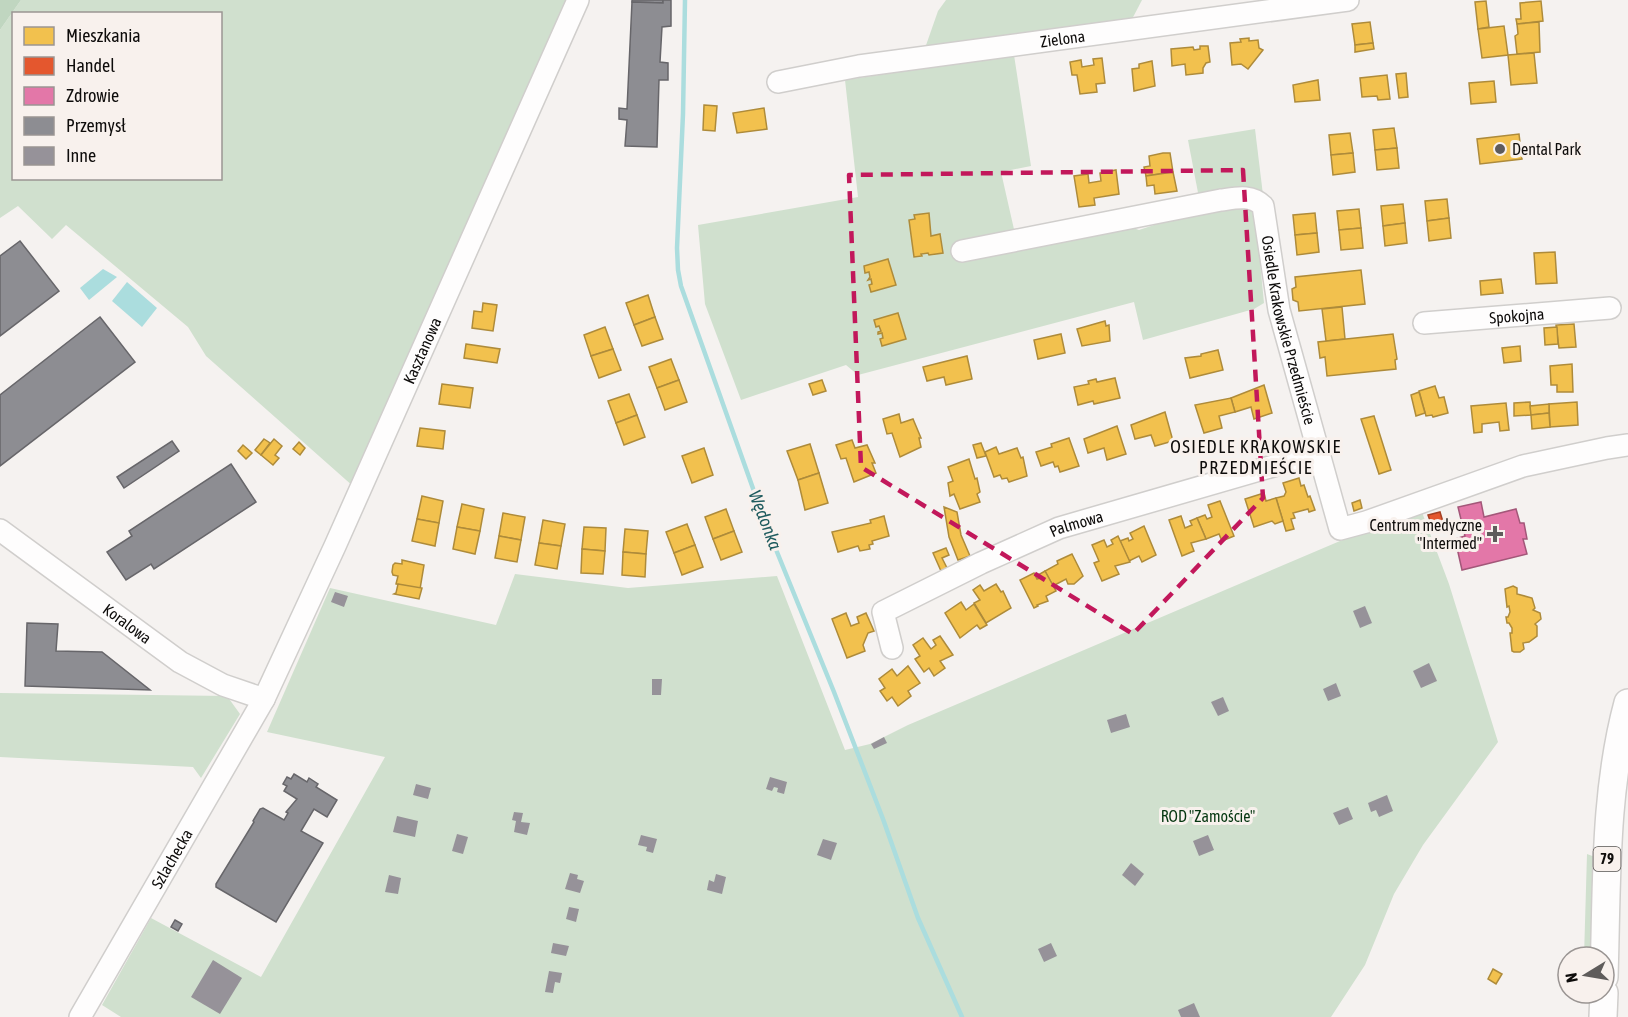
<svg xmlns="http://www.w3.org/2000/svg" width="1628" height="1017" font-family="'Asap Condensed',sans-serif">
  <style>
    .green { fill: #d0e0ce; fill-rule: evenodd }
    .forest { fill: #c0d6c0 }
    .water { fill: #abddde }
    .homes { fill: #f2c14e; stroke: #ae8b3a; stroke-width: 1.5 }
    .shops { fill: #e4572e; stroke: #a44024; stroke-width: 1.5 }
    .health { fill: #e377a8; stroke: #a35779; stroke-width: 1.5 }
    .industry { fill: #8d8d92; stroke: #67666a; stroke-width: 1.5 }
    .lines { fill: none; stroke-linecap: round; stroke-linejoin: round }
    .stream { stroke: #abddde; stroke-width: 4.5 }
    .building { fill: #969299 }
    .minor-casing { stroke: #d0cecc; stroke-width: 24 }
    .major-casing { stroke: #d0cecc; stroke-width: 30 }
    .minor { stroke: #fefdfd; stroke-width: 21 }
    .major { stroke: #fefdfd; stroke-width: 27 }
    .marked { fill: none; stroke: #c2185b; stroke-width: 4.5; stroke-dasharray: 12 8; stroke-linejoin: round }
    .poi-dot { fill: #5f5c5b; stroke: #f8f1ed; stroke-width: 2 }
    .labels { text-anchor: middle; stroke-width: 6; stroke-linejoin: round; paint-order: stroke }
    .shield { fill: #f8f1ed; stroke: #54514f; stroke-width: 1.5 }
    .shield-label { font-size: 15px; font-weight: bold; fill: #0e0c0b }
    .street-label { font-size: 16px; fill: #0e0c0b; stroke: #f8f1ed }
    .poi-label { font-size: 16px; fill: #0e0c0b; stroke: #f8f1ed; text-anchor: start }
    .park-label { font-size: 16px; fill: #053610; stroke: #f8f1ed }
    .neighbourhood-label { font-size: 18px; letter-spacing: 1.5px; fill: #0e0c0b; stroke: #f8f1ed }
    .water-label { font-size: 18px; font-style: italic; fill: #1e5b5e; stroke: #f8f1ed }
  </style>
  <rect width="100%" height="100%" fill="#f5f2f0"/>
  <!-- green -->
  <g class="green">
    <path d="M21,0h546l-213,487 -148,-131 -18,-29 -122,-102 -14,14 -34,-33 -18,12v-188zM14,14h206v164h-206z"/>
    <path d="M946,0h196l-12,23 -206,28 14,-40z"/>
    <path d="M1014,55l17,111 -30,6 17,75 107,-22 14,5 18,-6 20,-12 68,-9 10,7 9,93 -10,6 -111,31 -9,-38 -276,73 -12,-10 -105,35 -36,-96 -7,-79 160,-28 -13,-117z"/>
    <path d="M1255,129l8,66 -64,3 -11,-58z"/>
    <path d="M1420,507l29,77 49,158 -75,103 -29,49 -29,71 -34,52h-1210l-19,-12 49,-87 110,59 124,-220 -118,-25 63,-144 166,37 19,-51 113,14 149,-12 68,174 25,-6 38,-19z"/>
    <path d="M0,693l227,3 13,18 -39,64 -8,-11 -193,-10z"/>
    <path d="M1587,854l8,3 -1,100h-10z"/>
  </g>
  <!-- forest -->
  <path class="forest" d="M0,0h21l-21,30z"/>
  <!-- water -->
  <g class="water">
    <path d="M103,269l14,8 -28,23 -9,-12z"/>
    <path d="M127,282l30,26 -15,19 -30,-26z"/>
  </g>
  <!-- homes -->
  <g class="homes">
    <path d="M1486,1l3,26 -11,2 -3,-27z"/>
    <path d="M1541,1l2,20 -26,3 -1,-5h5l-1,-16z"/>
    <path d="M1370,22l3,21 -18,2 -3,-21z"/>
    <path d="M1539,22l1,30 -23,2 -2,-18 3,-2 -1,-10z"/>
    <path d="M1504,26l4,29 -26,3 -4,-29z"/>
    <path d="M1249,38v3l9,-1 1,8 4,2 -15,19 -7,-5 -9,1 -2,-22 11,-1 -1,-3z"/>
    <path d="M1373,43l1,6 -19,3v-7z"/>
    <path d="M1200,46h8l2,16 -4,1 -3,5v5l-17,2 -1,-11 -13,2 -1,-17 22,-2 1,3 6,-1z"/>
    <path d="M1534,53l3,30 -26,2 -3,-30z"/>
    <path d="M1102,58l3,25 -9,1 1,8 -17,2 -3,-19h-5l-2,-13 11,-2 1,7 12,-2 -1,-6z"/>
    <path d="M1152,61l3,25 -21,5 -2,-22 7,-1v-4z"/>
    <path d="M1406,73l2,24 -9,1 -3,-24z"/>
    <path d="M1387,75l3,24 -12,1 -1,-4 -15,1 -2,-19z"/>
    <path d="M1318,80l2,20 -25,2 -2,-17z"/>
    <path d="M1494,81l2,21 -25,2 -2,-21z"/>
    <path d="M704,105l13,1 -2,25 -12,-1z"/>
    <path d="M764,108l3,21 -30,4 -4,-20z"/>
    <path d="M1394,128l3,20 -22,2 -2,-20z"/>
    <path d="M1350,133l3,20 -22,2 -2,-20z"/>
    <path d="M1519,134l3,25 -42,5 -3,-25z"/>
    <path d="M1397,148l2,20 -22,2 -2,-20z"/>
    <path d="M1163,153h7l3,19 -27,4 -2,-9 6,-1 -1,-10z"/>
    <path d="M1353,153l2,19 -22,3 -2,-20z"/>
    <path d="M1116,170l3,24 -25,4 1,7 -16,2 -5,-31 14,-2 1,9 12,-2 -1,-8z"/>
    <path d="M1173,172l4,19 -22,3 -1,-9 -7,1 -1,-10z"/>
    <path d="M1447,199l2,19 -22,3 -2,-20z"/>
    <path d="M1403,204l2,19 -22,3 -2,-20z"/>
    <path d="M1359,209l2,19 -22,2 -2,-19z"/>
    <path d="M929,213l2,23 9,-2 3,19 -14,2 -1,-2 -7,1 1,2 -8,1 -5,-37 6,-1 -1,-4z"/>
    <path d="M1315,213l2,20 -22,2 -2,-20z"/>
    <path d="M1449,218l2,20 -22,3 -2,-20z"/>
    <path d="M1405,223l2,20 -22,3 -2,-20z"/>
    <path d="M1361,228l2,20 -22,2 -2,-20z"/>
    <path d="M1317,233l2,19 -22,3 -2,-20z"/>
    <path d="M1555,252l2,31 -21,1 -2,-31z"/>
    <path d="M888,259l8,26 -25,7 -2,-7 3,-1 -1,-5 -3,1 2,-3 -1,-5 -4,1 -1,-7z"/>
    <path d="M1361,270l4,34 -66,7 -1,-9 -5,-2 -1,-11 4,-2 -1,-10z"/>
    <path d="M1501,279l2,14 -22,2 -1,-14z"/>
    <path d="M648,295l7,22 -21,8 -8,-22z"/>
    <path d="M483,303l14,2 -4,26 -21,-3 2,-17 8,1z"/>
    <path d="M1342,307l3,32 -19,2 -4,-32z"/>
    <path d="M898,313l8,26 -24,7 -2,-7 3,-1 -1,-5 -4,1v-2l3,-1 -2,-5 -3,1 -2,-7z"/>
    <path d="M655,317l8,22 -21,7 -8,-21z"/>
    <path d="M1105,321l1,5 3,-1 1,16 -28,5 -5,-17z"/>
    <path d="M1574,324l2,23 -17,1 -3,-23z"/>
    <path d="M605,327l8,22 -22,7 -7,-21z"/>
    <path d="M1557,327l1,17 -13,1 -1,-17z"/>
    <path d="M1061,334l4,19 -27,6 -4,-19z"/>
    <path d="M1393,334l4,25 -2,1 1,9 -69,7 -2,-19 -5,1 -2,-16z"/>
    <path d="M466,344l34,5 -3,14 -33,-5z"/>
    <path d="M1520,346l1,15 -17,2 -2,-15z"/>
    <path d="M613,349l8,21 -22,8 -8,-22z"/>
    <path d="M1218,350l5,20 -33,8 -5,-20 16,-2v-2z"/>
    <path d="M967,356l5,23 -26,6 -2,-8 -17,4 -4,-14z"/>
    <path d="M671,359l8,21 -22,8 -8,-21z"/>
    <path d="M1572,364l1,28h-16v-7h-6l-1,-19z"/>
    <path d="M1115,378l5,20 -26,6 -1,-3 -15,4 -4,-18 15,-3 -1,-3 8,-2 1,3z"/>
    <path d="M679,380l8,22 -22,8 -8,-22z"/>
    <path d="M822,380l4,11 -13,4 -4,-11z"/>
    <path d="M442,384l31,4 -3,20 -31,-4z"/>
    <path d="M1264,385l8,28 -18,6 -3,-12 -16,5 -4,-14z"/>
    <path d="M1435,386l4,12 5,-1 4,16 -15,4 -1,-2 -6,1 -7,-25z"/>
    <path d="M1419,392l6,21 -9,3 -5,-21z"/>
    <path d="M629,394l8,21 -21,8 -8,-22z"/>
    <path d="M1231,398l4,14 -16,4 3,12 -18,5 -9,-28z"/>
    <path d="M1530,402l1,13 -17,1v-13z"/>
    <path d="M1577,402l1,23 -28,2 -1,-23z"/>
    <path d="M1506,403l3,27 -9,1 -1,-9 -17,2v8l-8,1 -3,-27z"/>
    <path d="M1549,404v9l-18,2 -1,-9z"/>
    <path d="M1165,412l8,29 -18,5 -4,-11 -16,4 -4,-14z"/>
    <path d="M1549,413l1,14 -18,2 -1,-14z"/>
    <path d="M899,414l2,9 12,-4 8,19h-2l2,9 -21,10 -8,-24 -5,1 -4,-15z"/>
    <path d="M637,415l8,22 -21,8 -8,-22z"/>
    <path d="M1374,416l17,54 -12,4 -18,-55z"/>
    <path d="M1117,426l9,28 -19,6 -3,-12 -16,5 -4,-14z"/>
    <path d="M420,428l25,3 -2,18 -26,-3z"/>
    <path d="M1069,438l10,28 -19,6 -2,-6 -3,1 -2,-5 -12,4 -5,-14 16,-5 -1,-3z"/>
    <path d="M264,439l6,4 -9,12 -6,-5z"/>
    <path d="M274,439l8,7 -7,9 4,3 -6,7 -12,-10z"/>
    <path d="M852,440l3,8 12,-3 8,18h-3l4,10 -22,9 -8,-24 -5,1 -5,-14z"/>
    <path d="M299,442l6,6 -5,7 -7,-6z"/>
    <path d="M981,443l5,13 -9,2 -4,-13z"/>
    <path d="M810,444l9,29 -21,7 -11,-29z"/>
    <path d="M243,445l9,8 -6,6 -8,-8z"/>
    <path d="M996,447l3,7 18,-6 4,10 2,-1 4,19 -18,6 -2,-4 -5,1 -2,-4 -6,2 -9,-25z"/>
    <path d="M704,448l9,27 -21,8 -10,-27z"/>
    <path d="M969,459l6,20 2,-1 3,14 -3,2 3,8 -20,7 -6,-15 -4,2 -2,-13 5,-2 -5,-14z"/>
    <path d="M819,473l9,30 -23,7 -7,-30z"/>
    <path d="M1299,478l2,8 3,-1 4,12 2,-1 5,14 -6,2 -1,-3 -15,4 2,5 -4,1 3,10 -8,2 -10,-33 8,-2 2,-4 -3,-9z"/>
    <path d="M1264,493l2,8 10,-3 7,23 -8,3 -3,-3 -18,6 -9,-28z"/>
    <path d="M422,496l21,5 -4,22 -22,-4z"/>
    <path d="M1360,500l2,8 -8,3 -2,-8z"/>
    <path d="M1220,501l14,35 -12,5 -3,-7 -13,5 -9,-21 8,-3 2,4 5,-2 -4,-12z"/>
    <path d="M462,504l22,5 -4,22 -23,-4z"/>
    <path d="M944,507l13,5 4,23 9,21 -12,4 -9,-23z"/>
    <path d="M726,509l8,22 -21,8 -8,-22z"/>
    <path d="M503,513l22,4 -4,23 -22,-4z"/>
    <path d="M884,516l5,20 -17,5 1,3 -4,1 1,4 -10,2 -2,-5 -20,6 -6,-20 39,-9 -1,-3z"/>
    <path d="M1181,516l4,12 7,-3 -2,-4 7,-3 9,21 -15,4 3,8 -12,5 -13,-36z"/>
    <path d="M417,519l22,4 -4,23 -23,-5z"/>
    <path d="M543,520l22,4 -4,22 -22,-3z"/>
    <path d="M687,524l8,21 -21,8 -8,-21z"/>
    <path d="M1144,526l12,29 -14,7 -3,-6 -10,5 -9,-20 8,-3 1,3 4,-2 -3,-6z"/>
    <path d="M457,527l23,4 -5,23 -22,-5z"/>
    <path d="M584,527l22,1 -1,23 -23,-2z"/>
    <path d="M625,529l23,2 -2,23 -23,-2z"/>
    <path d="M734,531l8,21 -21,8 -8,-21z"/>
    <path d="M499,536l22,4 -4,22 -22,-4z"/>
    <path d="M1118,536l12,26 -15,4 4,8 -17,7 -8,-18 5,-2 -7,-16 12,-5 3,7 6,-3 -2,-4z"/>
    <path d="M539,543l22,3 -4,23 -22,-4z"/>
    <path d="M695,545l8,22 -21,8 -8,-22z"/>
    <path d="M946,548l3,7 -7,3 5,10 -6,3 -8,-18z"/>
    <path d="M582,549l23,2 -2,23 -22,-1z"/>
    <path d="M623,552l23,2 -1,23 -23,-2z"/>
    <path d="M1072,554l11,22 -9,8h-6l-2,-5 -13,7 -8,-15 13,-7 -1,-3z"/>
    <path d="M402,560l22,5 -4,24 -24,-5 2,-8 -5,-1 -1,-3 1,-7 2,-2 7,1z"/>
    <path d="M1045,571l11,20 -10,5 2,5 -11,4 1,1 -4,2 -14,-28 14,-7 3,6 3,-1 -2,-3z"/>
    <path d="M398,584l24,4 -3,11 -25,-5 2,-1z"/>
    <path d="M996,584l5,8 2,-1 8,17 -25,15 -12,-20 6,-3 -7,-10 7,-5 4,6z"/>
    <path d="M1513,586l4,2v6l15,4 3,10 -2,2 7,3 1,6 -6,5 2,2v10l-8,6 -6,1 1,6 -4,3h-6l-2,-1 -2,-18h2v-5l-3,-5h-2l-1,-6h2l2,-5 -1,-6 -2,1 -2,-18z"/>
    <path d="M961,602l5,8 8,-6 13,21 -7,4 -3,-4 -17,13 -15,-25z"/>
    <path d="M846,613l5,13 8,-3 -2,-6 9,-4 8,18 -6,2 -5,12 2,6 -18,7 -15,-39z"/>
    <path d="M940,636l13,19 -13,6 5,7 -11,8 -5,-8 -5,4 -9,-13 5,-3 -7,-11 10,-7 8,11 5,-4 -3,-5z"/>
    <path d="M908,666l12,17 -12,8 3,5 -13,10 -6,-9 -5,4 -7,-10 5,-3 -6,-9 13,-10 5,7z"/>
    <path d="M1493,969l9,5 -6,10 -8,-5z"/>
  </g>
  <!-- shops -->
  <path class="shops" d="M1440,512l4,13 -11,4 -5,-14z"/>
  <!-- health -->
  <path class="health" d="M1481,502l3,15 32,-8 4,14h4l3,16h-4l4,15 -65,16 -7,-31 10,-3 -7,-29z"/>
  <!-- industry -->
  <g class="industry">
    <path d="M632,0h31v3l-31,-1z"/>
    <path d="M663,0h8v26l-9,1 -2,35 8,1v17h-9l-2,67 -32,-1 2,-26 -8,-1v-11l8,1 5,-107 31,1z"/>
    <path d="M20,241l39,50 -59,45v-80z"/>
    <path d="M100,317l35,45 -135,104v-71z"/>
    <path d="M172,441l7,10 -55,37 -7,-11z"/>
    <path d="M231,464l25,38 -102,67 -3,-5 -25,16 -19,-28 25,-16 -3,-5z"/>
    <path d="M27,623l31,1 -2,27 46,1 48,38 -125,-4z"/>
    <path d="M294,774l13,8 2,-4 9,6 -2,3 21,13 -10,17 -13,-8 -13,22 22,12 -47,79 -60,-35v-3l38,-62 -1,-1 7,-12 3,-1 21,12 4,-7 -2,-1 11,-13 -13,-8 3,-5 -4,-2 4,-7 4,2z"/>
    <path d="M175,920l7,4 -4,7 -7,-4z"/>
  </g>
  <g class="lines">
    <!-- stream -->
    <path class="stream" d="M685,0l-2,114 -6,134 1,22 3,16 85,239 68,167 49,127 35,99 44,99"/>
  </g>
  <!-- building -->
  <g class="building">
    <path d="M335,592l13,4 -4,11 -13,-5z"/>
    <path d="M1365,606l7,17 -12,5 -7,-17z"/>
    <path d="M1429,663l8,18 -16,7 -8,-17z"/>
    <path d="M652,679h10l-1,16h-9z"/>
    <path d="M1336,683l5,13 -13,5 -5,-12z"/>
    <path d="M1223,697l6,14 -11,5 -7,-14z"/>
    <path d="M1126,714l4,13 -19,6 -4,-13z"/>
    <path d="M884,737l3,6 -13,6 -3,-5z"/>
    <path d="M770,777l17,5 -3,12 -7,-2 1,-4 -4,-1 -2,4 -6,-2z"/>
    <path d="M416,784l15,4 -3,11 -15,-4z"/>
    <path d="M1387,795l6,16 -14,6 -3,-7 -5,2 -3,-9z"/>
    <path d="M1348,807l5,12 -14,6 -6,-12z"/>
    <path d="M514,812l9,1 -2,9 9,1 -3,12 -13,-3 2,-11 -4,-1z"/>
    <path d="M397,816l21,5 -3,16 -22,-5z"/>
    <path d="M457,834l11,3 -5,17 -11,-3z"/>
    <path d="M641,835l16,4 -4,14 -7,-2 1,-4 -9,-2z"/>
    <path d="M1208,835l6,15 -15,6 -6,-15z"/>
    <path d="M823,839l14,4 -6,17 -14,-5z"/>
    <path d="M1131,863l13,11 -9,12 -13,-11z"/>
    <path d="M570,873l8,2 -1,4 7,2 -4,12 -15,-4z"/>
    <path d="M716,874l10,3 -4,17 -15,-4 2,-10 5,2z"/>
    <path d="M389,875l12,3 -3,16 -13,-2z"/>
    <path d="M569,907l10,2 -3,13 -10,-3z"/>
    <path d="M553,943l16,3 -3,10 -15,-3z"/>
    <path d="M1051,943l6,13 -13,6 -6,-13z"/>
    <path d="M213,960l29,18 -22,36 -29,-17z"/>
    <path d="M549,971l13,2 -2,10 -5,-1 -2,11 -8,-1z"/>
    <path d="M1194,1003l6,14h-19l-3,-7z"/>
  </g>
  <g class="lines">
    <!-- minor casing -->
    <g class="minor-casing">
      <g id="minor">
        <path id="s1" d="M778,82l81,-16 489,-66"/>
        <path id="s2" d="M962,251l259,-51c15,-2 30,-6 42,6l16,104 61,219 26,-7 157,-56 84,-18 21,-3"/>
        <path id="s3" d="M1424,323l186,-15"/>
        <path id="s4" d="M0,530l180,132 43,23 41,14"/>
        <path id="s5" d="M892,648l-9,-36 98,-49 78,-35 259,-75"/>
        <path id="s6" d="M80,1017l184,-318 71,-153 243,-546"/>
      </g>
    </g>
    <!-- major casing -->
    <g class="major-casing">
      <g id="major">
        <path d="M1604,977c3,-92 0,-185 24,-274"/>
        <path d="M1603,1017l1,-24"/>
      </g>
    </g>
    <!-- minor -->
    <use href="#minor" class="minor"/>
    <!-- major -->
    <use href="#major" class="major"/>
  </g>
  <!-- marked area -->
  <path class="marked" d="M1243,170l20,328 -130,136 -272,-167 -12,-292z"/>
  <!-- markers -->
  <g class="poi-dot">
    <circle cx="1500" cy="149" r="6"/>
    <path d="M1492 525h6v6h6v6h-6v6h-6v-6h-6v-6h6z"/>
  </g>
  <g class="labels">
    <!-- shield labels -->
    <rect class="shield" x="1593.5" y="847" width="27" height="24" rx="4.5"/>
    <g class="shield-label">
      <text x="1607" y="864">79</text>
    </g>
    <!-- street labels -->
    <g class="street-label">
      <text dy="6" stroke="none"><textPath href="#s1" startOffset="288">Zielona</textPath></text>
      <text dy="6" stroke="none"><textPath href="#s3" startOffset="93">Spokojna</textPath></text>
      <text dy="6" stroke="none"><textPath href="#s2" startOffset="435">Osiedle Krakowskie Przedmieście</textPath></text>
      <text dy="6" stroke="none"><textPath href="#s6" startOffset="750">Kasztanowa</textPath></text>
      <text dy="6" stroke="none"><textPath href="#s5" startOffset="250">Palmowa</textPath></text>
      <text dy="6" stroke="none"><textPath href="#s4" startOffset="158">Koralowa</textPath></text>
      <text dy="6" stroke="none"><textPath href="#s6" startOffset="183">Szlachecka</textPath></text>
    </g>
    <!-- poi labels -->
    <g class="poi-label">
      <text x="1512" y="155">Dental Park</text>
      <text x="1482" y="531" text-anchor="end">Centrum medyczne<tspan x="1482" dy="18">"Intermed"</tspan></text>
    </g>
    <!-- park labels -->
    <g class="park-label">
      <text x="1208" y="822">ROD "Zamoście"</text>
    </g>
    <!-- neighbourhood labels -->
    <g class="neighbourhood-label">
      <text x="1256" y="453">OSIEDLE KRAKOWSKIE<tspan x="1256" dy="21">PRZEDMIEŚCIE</tspan></text>
    </g>
    <!-- water labels -->
    <g class="water-label">
      <text transform="translate(765 520) rotate(69)" y="6">Wędonka</text>
    </g>
  </g>
  <!-- legend -->
  <rect x="12" y="12" width="210" height="168" fill="#f8f1ed" stroke="#9a9593" stroke-width="1.5"/>
  <rect x="24" y="27" width="30" height="18" fill="#f2c14e" stroke="#9a9593" stroke-width="1.5"/>
  <text x="66" y="42" font-size="18" fill="#0e0c0b">Mieszkania</text>
  <rect x="24" y="57" width="30" height="18" fill="#e4572e" stroke="#9a9593" stroke-width="1.5"/>
  <text x="66" y="72" font-size="18" fill="#0e0c0b">Handel</text>
  <rect x="24" y="87" width="30" height="18" fill="#e377a8" stroke="#9a9593" stroke-width="1.5"/>
  <text x="66" y="102" font-size="18" fill="#0e0c0b">Zdrowie</text>
  <rect x="24" y="117" width="30" height="18" fill="#8d8d92" stroke="#9a9593" stroke-width="1.5"/>
  <text x="66" y="132" font-size="18" fill="#0e0c0b">Przemysł</text>
  <rect x="24" y="147" width="30" height="18" fill="#969299" stroke="#9a9593" stroke-width="1.5"/>
  <text x="66" y="162" font-size="18" fill="#0e0c0b">Inne</text>
  <!-- north arrow -->
  <g transform="translate(1586 975) rotate(259)"><circle r="28" fill="#f8f1ed" stroke="#9a9593" stroke-width="1.5"/>
  <path d="M0-4.5L10 22L0 15L-10 22Z" fill="#5f5c5b"/>
  <text y="-9" font-size="16" font-weight="bold" text-anchor="middle" fill="#0e0c0b">N</text>
  </g>
</svg>
